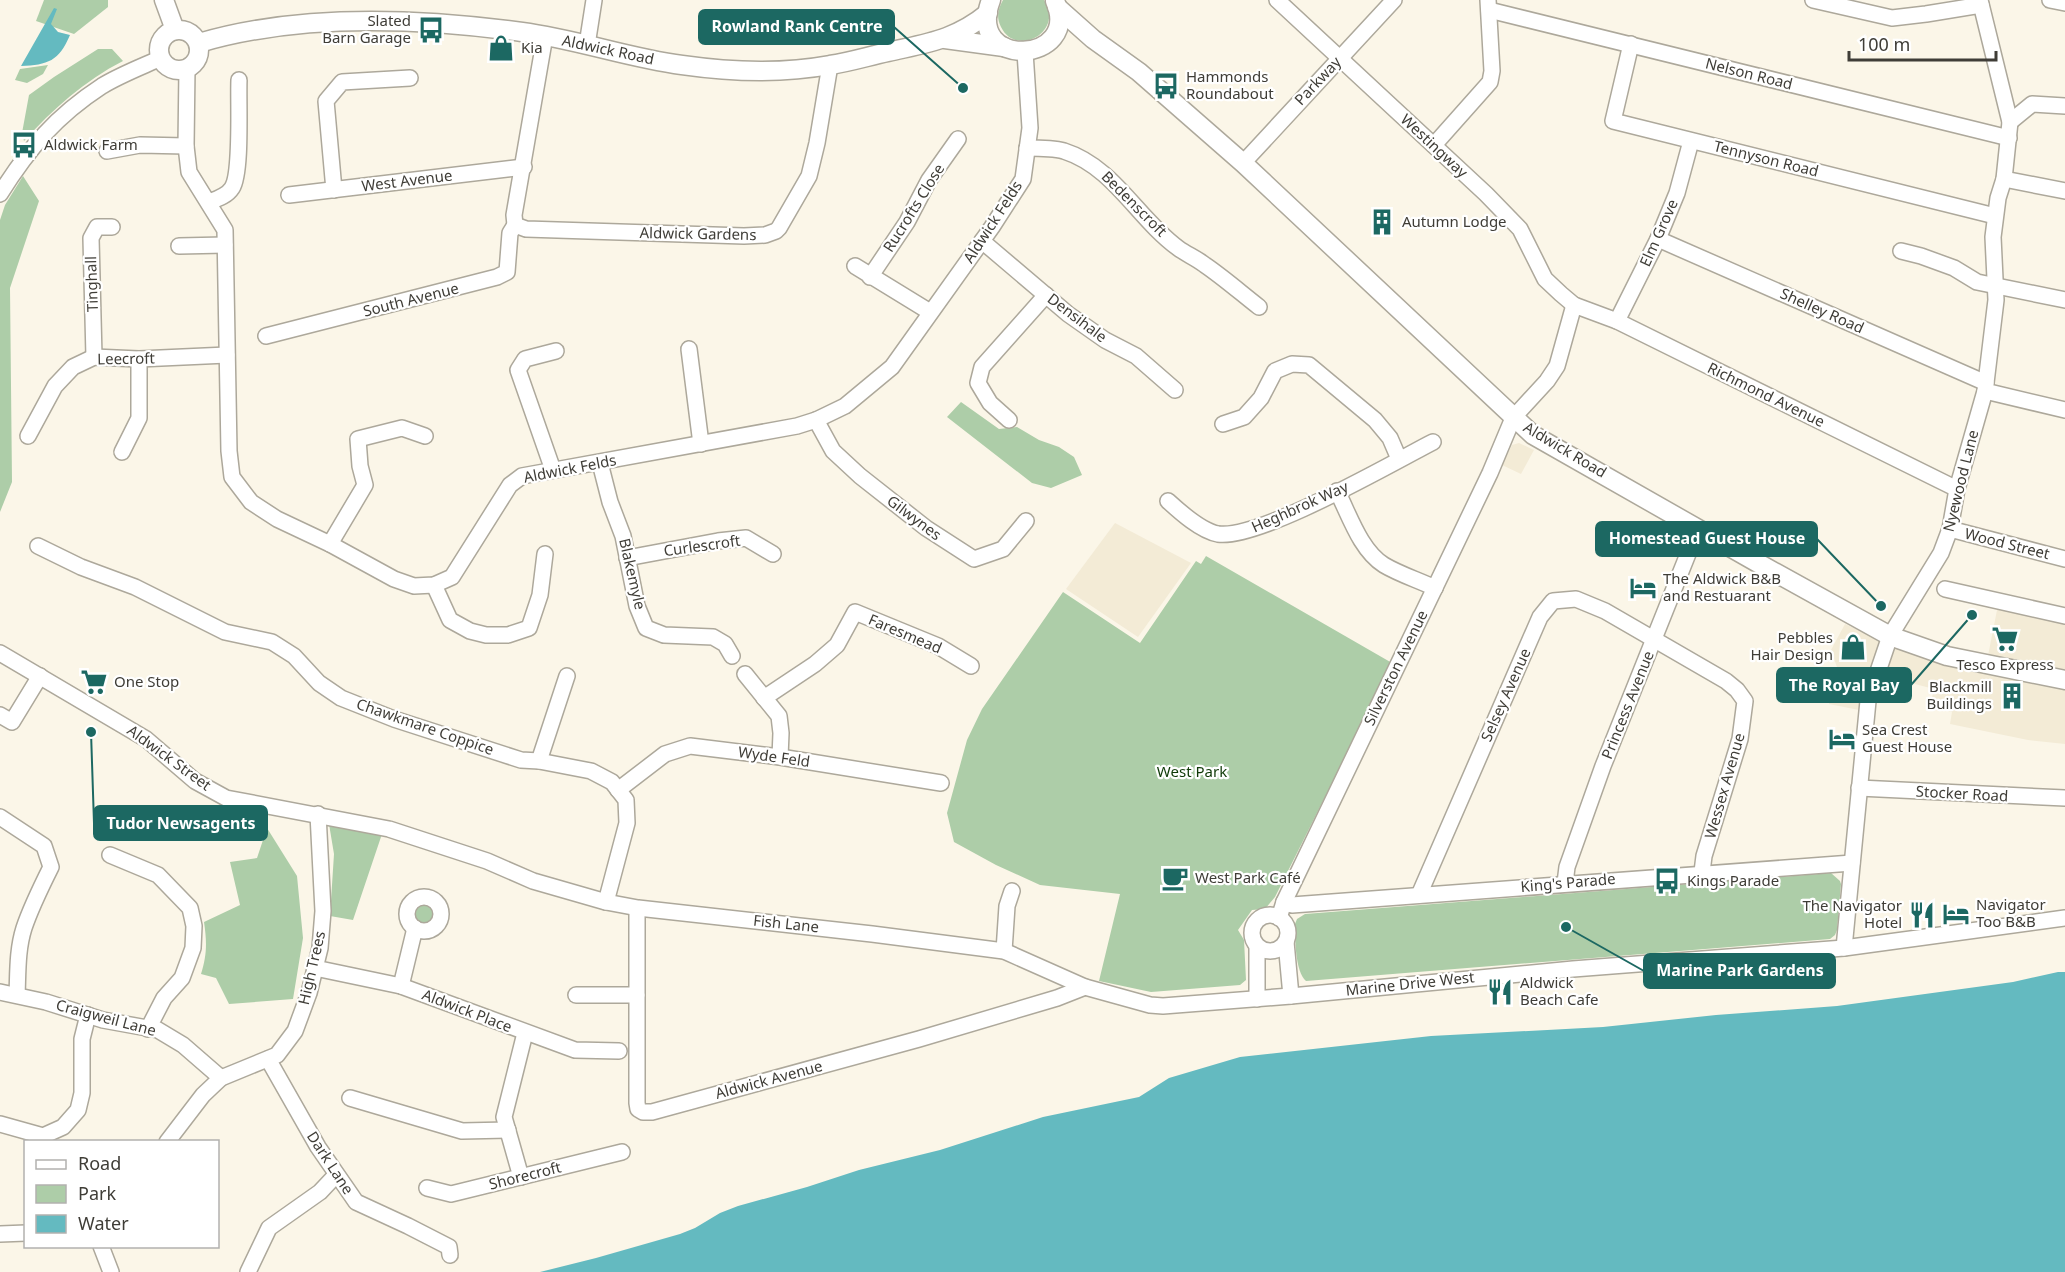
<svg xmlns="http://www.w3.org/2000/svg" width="2065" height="1272" font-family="'Noto Sans',sans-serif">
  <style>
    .built { fill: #f3ebd6 }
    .green { fill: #adcda8 }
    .water { fill: #64bac0 }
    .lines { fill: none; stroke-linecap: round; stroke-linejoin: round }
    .minor-casing { stroke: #ada89b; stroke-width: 18 }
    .major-casing { stroke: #ada89b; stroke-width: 21 }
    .minor { stroke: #fff; stroke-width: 15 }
    .major { stroke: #fff; stroke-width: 18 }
    .labels { text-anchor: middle; stroke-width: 4.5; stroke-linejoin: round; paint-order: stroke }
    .poi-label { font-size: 15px; fill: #3f3d37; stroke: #fff; text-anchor: start }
    .street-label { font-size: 15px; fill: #3f3d37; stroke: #fff }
    .park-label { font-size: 15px; fill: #0f3a07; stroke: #fff }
    .leader { fill: none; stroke: #1c6862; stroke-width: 2 }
    .callout-dot { fill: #1c6862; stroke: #fff; stroke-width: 2 }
    .callout { fill: #1c6862; stroke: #1c6862; stroke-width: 2 }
    .callout-label { font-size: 16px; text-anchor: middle; font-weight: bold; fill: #fff }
  </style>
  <rect width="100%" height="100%" fill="#fbf6e8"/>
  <!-- built -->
  <g class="built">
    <path d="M1519,443l15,7 -13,24 -19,-9 10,-20z"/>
    <path d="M1115,523l76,40 -53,74 -72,-48z"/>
    <path d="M1998,605l67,15v124l-37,-4 -78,-16 2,-12 -22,-6 4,-17 -61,-16 -9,38 -35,-7 9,-34 -7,-20 14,-26 44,20 96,27z"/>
  </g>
  <!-- green -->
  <g class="green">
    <path d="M44,0h64v7l-34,27 -38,-13z"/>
    <path d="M1003,0h41c21,32 -28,58 -43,27 -5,-10 -3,-18 2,-27z"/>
    <path d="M98,49h14l11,12c-39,20 -70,48 -99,80l-2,-8 7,-38 25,-18z"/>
    <path d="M48,65l-5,9 -16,9 -12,-3 5,-11z"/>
    <path d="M23,176l16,25 -29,87 2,194 -12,30v-292l5,-15z"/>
    <path d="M961,402l38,27 18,-2 22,13 20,7 15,10 8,18 -31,13 -19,-5 -85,-66z"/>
    <path d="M1206,556l186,107 -117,234 -10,12 -13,1 -14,20 6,10 2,40 -6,5 -89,7 -52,-11 21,-87 -80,-9 -44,-20 -42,-23 -7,-29 20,-73 15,-31 81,-117 77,51 56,-82 5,3z"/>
    <path d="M329,824l54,7 -30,89 -23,-4 4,-62z"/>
    <path d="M267,828l30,48 6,62 -10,61 -64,5 -13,-26 -15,-4c6,-19 6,-32 3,-52l36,-17 -10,-43 27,-4z"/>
    <path d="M1831,873l9,8 1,3 -4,46 -2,5 -5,4 -524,42c-11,-9 -11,-43 -11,-57l2,-5 8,-5z"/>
    <circle cx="424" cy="913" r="14"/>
  </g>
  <!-- water -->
  <g class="water">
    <path d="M54,8l3,1 -6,15 7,8 12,3c-11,26 -22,30 -49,31z"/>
    <path d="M2058,972h7v300h-1525l56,-14 84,-24 15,-6 25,-15 18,-7 69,-19 52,-17 81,-20 103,-33 96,-20 30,-19 71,-21 191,-21 172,-9 113,-12 121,-9 176,-24z"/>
  </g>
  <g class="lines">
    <!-- minor casing -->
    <g class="minor-casing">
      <g id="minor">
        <path d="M1277,0l209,194 34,35 25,50 16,15 13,11 43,16 340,168"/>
        <path d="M1813,0l79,18 34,-4 55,-9"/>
        <path d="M2050,0l15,3"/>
        <path d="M1489,10l520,128"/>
        <path d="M1631,44l-18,77 382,95"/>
        <path d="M587,45l7,-45"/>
        <path d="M187,68l-1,78 3,26 36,58 4,221 3,26 19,25 26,17 53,25 64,35 20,7 20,-1 18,-8 58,-92 12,-9 275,-50 19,-6 29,-14 47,-39 100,-140 31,-48 7,-51 -5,-76"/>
        <path d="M2010,122l22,-18 33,2"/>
        <path d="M1434,145l56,-63 2,-11 -4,-71"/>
        <path d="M1027,148c12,0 26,0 37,3 50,16 73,67 114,97 8,6 18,10 27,17 19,13 36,28 54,42"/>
        <path d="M107,151l33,-6 46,1"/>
        <path d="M1243,163l151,-163"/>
        <path d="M2004,179l61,12"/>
        <path d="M334,190l-8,-89 16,-19 68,-4"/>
        <path d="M0,194c29,-46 56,-78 102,-108 18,-11 39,-19 59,-28"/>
        <path d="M289,195l235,-28"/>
        <path d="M209,202c8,-3 18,-6 23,-14 10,-15 6,-87 7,-108"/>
        <path d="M515,225l11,4 218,7 21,-1 11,-4 3,-3 30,-52 8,-33 13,-78"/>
        <path d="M515,225l-1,-10 31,-179"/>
        <path d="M1658,239l328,144"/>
        <path d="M982,241l86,73 37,26 31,16 39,34"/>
        <path d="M179,246l46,-1"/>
        <path d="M1901,251l20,5 33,12 23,14 88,18"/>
        <path d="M855,266l75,46"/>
        <path d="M870,277l37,-55 22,-42 29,-41"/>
        <path d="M1617,321l41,-82 19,-46 14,-52"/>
        <path d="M266,336l231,-59 10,-5 3,-39 5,-8"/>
        <path d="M689,349l12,95"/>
        <path d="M94,357l-3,-119 6,-11h15"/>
        <path d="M1985,391l80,19"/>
        <path d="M816,420l17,31 27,25 66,52 48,31 29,-10 23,-28"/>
        <path d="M1009,420l-19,-17 -12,-20 4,-16 64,-72"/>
        <path d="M1223,424l21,-7 17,-19 14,-27 17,-7 17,1 66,55 15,18 9,21"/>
        <path d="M28,436l27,-50 18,-19 21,-10 45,2 88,-4"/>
        <path d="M122,452l17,-34v-59"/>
        <path d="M600,463l10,39 13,34 14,70 9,22 18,7 49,2 12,7 7,12"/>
        <path d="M553,470l-35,-100 7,-11 31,-8"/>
        <path d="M1337,491c12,23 23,59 47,74 15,9 34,15 51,23"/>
        <path d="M1168,501c12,11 33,30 50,33 41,6 172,-70 215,-92"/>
        <path d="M1950,529l115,30"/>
        <path d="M330,544l35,-59 -5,-19 -2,-27 44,-11 23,8"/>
        <path d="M38,546l43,21 54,20 90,45 47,10 22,14 25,27 22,15 53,21 127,41 18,1 52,10 21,11 14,18 1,23 -21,79"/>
        <path d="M627,558l91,-17 28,-3 27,16"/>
        <path d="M434,585l16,35 20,11 16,4h22l21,-7 11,-33 5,-41"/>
        <path d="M1945,589l120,27"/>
        <path d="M0,653l146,86 49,42 31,17 163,31 98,32 46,20 73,21 32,6 234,26 132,17 81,36 65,18 13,1 128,-10 282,-27 271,-21 221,-30"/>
        <path d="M745,674l34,42 2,17 -1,24"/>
        <path d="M764,698l51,-34 22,-19 18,-33 83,34 33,20"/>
        <path d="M0,715l12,7 28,-46"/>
        <path d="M539,761l28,-85"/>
        <path d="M1859,788l206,10"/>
        <path d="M618,790l47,-36 25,-8 90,11 161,26"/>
        <path d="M0,817l44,29 7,21c-10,20 -20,40 -27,61 -7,22 -6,45 -7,67"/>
        <path d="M110,855l48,20 32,33 4,18 -1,22 -11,30 -18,20 -16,31"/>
        <path d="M1565,883l2,-16 36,-101 95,-237"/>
        <path d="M1419,895l121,-278 13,-16 23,-2 29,12 121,70 11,9 8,11 -5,38 -36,117 -2,16"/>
        <circle cx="424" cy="914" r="17"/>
        <path d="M1284,902l8,3 560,-42"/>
        <path d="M637,914v189l1,6 5,3h9l267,-73 138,-41 28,-11"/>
        <circle cx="1270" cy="933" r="18"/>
        <path d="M1279,918l5,-16 206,-429 23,-55 34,-37 10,-15 17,-61"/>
        <path d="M1286,942l5,54"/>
        <path d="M1257,946v53"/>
        <path d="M1844,948l24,-247 22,-65 51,-83 9,-24 7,-40 28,-98 11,-91 -3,-63 5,-39 6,-19 6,-57 -30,-122"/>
        <path d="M1004,951l3,-45 5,-15"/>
        <path d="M315,968l86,18 174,64 44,1"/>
        <path d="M401,986l14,-58"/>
        <path d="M0,992l46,10 57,18 55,10 25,15 38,33"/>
        <path d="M576,995h61"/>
        <path d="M268,1059l50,88 38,55 52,24 41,21 1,8"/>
        <path d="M350,1098l112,33 46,-1"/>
        <path d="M0,1124l43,12 20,-9 15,-17 4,-17v-54l6,-24"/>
        <path d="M167,1142l36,-47 18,-17 56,-23 18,-24 14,-38 11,-45 3,-37 -5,-97"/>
        <path d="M521,1177l-17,-60 21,-84"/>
        <path d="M427,1188l24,6 171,-42"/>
        <path d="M0,1234l26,-1"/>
        <path d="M101,1246l10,26"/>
        <path d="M248,1272l21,-44 51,-36 16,-17"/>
      </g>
    </g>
    <!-- major casing -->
    <g class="major-casing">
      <g id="major">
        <path d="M164,0l11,30"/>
        <path d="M991,0c-27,71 92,64 64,1"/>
        <path d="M1057,7l36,32 46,33 104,91 290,272 225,128 132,73 57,20 118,24"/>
        <circle cx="179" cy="50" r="20"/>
        <path d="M945,39l59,8"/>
        <path d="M199,43c101,-30 219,-25 323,-11 54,7 106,26 160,33 49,7 99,9 148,0 20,-3 39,-9 58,-13 39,-9 67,-12 100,-39"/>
      </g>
    </g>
    <!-- minor -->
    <use href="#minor" class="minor"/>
    <!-- major -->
    <use href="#major" class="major"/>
  </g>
  <!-- icons -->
  <defs>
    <g id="bus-bare" transform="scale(2.07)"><path d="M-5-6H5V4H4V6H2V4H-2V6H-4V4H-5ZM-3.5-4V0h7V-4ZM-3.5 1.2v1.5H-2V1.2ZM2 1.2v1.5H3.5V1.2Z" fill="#1c6862" stroke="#fff" stroke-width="2.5" paint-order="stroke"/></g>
    <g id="shop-bare" transform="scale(2.07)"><path d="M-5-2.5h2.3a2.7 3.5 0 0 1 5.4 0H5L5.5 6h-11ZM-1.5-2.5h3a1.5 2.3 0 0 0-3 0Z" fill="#1c6862" stroke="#fff" stroke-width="2.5" paint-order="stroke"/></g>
    <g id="building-bare" transform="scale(2.07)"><path d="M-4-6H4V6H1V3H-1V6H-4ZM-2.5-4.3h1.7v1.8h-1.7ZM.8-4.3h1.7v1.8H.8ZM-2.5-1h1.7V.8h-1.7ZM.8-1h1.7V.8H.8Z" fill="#1c6862" stroke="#fff" stroke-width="2.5" paint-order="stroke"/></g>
    <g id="hotel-bare" transform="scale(2.07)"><path d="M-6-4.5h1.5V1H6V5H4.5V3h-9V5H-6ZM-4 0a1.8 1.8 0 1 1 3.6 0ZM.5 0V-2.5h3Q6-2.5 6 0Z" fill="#1c6862" stroke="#fff" stroke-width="2.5" paint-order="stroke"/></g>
    <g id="supermarket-bare" transform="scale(2.07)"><path d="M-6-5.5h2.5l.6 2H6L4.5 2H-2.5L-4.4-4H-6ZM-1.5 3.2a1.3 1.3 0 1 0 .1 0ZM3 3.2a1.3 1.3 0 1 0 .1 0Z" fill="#1c6862" stroke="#fff" stroke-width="2.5" paint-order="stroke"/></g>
    <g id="cafe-bare" transform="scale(2.07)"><path d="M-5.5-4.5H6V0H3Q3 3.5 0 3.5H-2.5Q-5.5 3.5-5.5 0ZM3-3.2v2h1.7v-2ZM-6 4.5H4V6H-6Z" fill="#1c6862" stroke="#fff" stroke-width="2.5" paint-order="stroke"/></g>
    <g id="restaurant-bare" transform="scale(2.07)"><path d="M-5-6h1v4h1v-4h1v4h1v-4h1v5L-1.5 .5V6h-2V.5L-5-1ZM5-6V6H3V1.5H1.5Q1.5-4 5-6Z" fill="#1c6862" stroke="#fff" stroke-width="2.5" paint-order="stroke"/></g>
  </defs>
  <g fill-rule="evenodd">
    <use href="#bus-bare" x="431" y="30"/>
    <use href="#shop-bare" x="501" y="48"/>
    <use href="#bus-bare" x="1166" y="86"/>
    <use href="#bus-bare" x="24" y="145"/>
    <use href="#building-bare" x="1382" y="222"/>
    <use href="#hotel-bare" x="1643" y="588"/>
    <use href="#supermarket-bare" x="2005" y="639"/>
    <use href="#shop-bare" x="1853" y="647"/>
    <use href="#supermarket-bare" x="94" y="682"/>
    <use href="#building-bare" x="2012" y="696"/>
    <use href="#hotel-bare" x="1842" y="739"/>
    <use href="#cafe-bare" x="1175" y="878"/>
    <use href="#bus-bare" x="1667" y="881"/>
    <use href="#hotel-bare" x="1956" y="914"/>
    <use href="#restaurant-bare" x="1922" y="915"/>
    <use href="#restaurant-bare" x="1500" y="992"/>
  </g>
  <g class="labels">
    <!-- poi labels -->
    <g class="poi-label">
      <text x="411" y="26" text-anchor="end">Slated<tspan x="411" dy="17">Barn Garage</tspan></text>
      <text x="521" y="53">Kia</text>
      <text x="1186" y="82">Hammonds<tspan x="1186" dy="17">Roundabout</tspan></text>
      <text x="44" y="150">Aldwick Farm</text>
      <text x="1402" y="227">Autumn Lodge</text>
      <text x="1663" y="584">The Aldwick B&amp;B<tspan x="1663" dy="17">and Restuarant</tspan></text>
      <text x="1833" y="643" text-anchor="end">Pebbles<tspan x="1833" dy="17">Hair Design</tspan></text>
      <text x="2005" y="670" text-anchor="middle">Tesco Express</text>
      <text x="114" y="687">One Stop</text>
      <text x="1992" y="692" text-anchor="end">Blackmill<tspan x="1992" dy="17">Buildings</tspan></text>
      <text x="1862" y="735">Sea Crest<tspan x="1862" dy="17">Guest House</tspan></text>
      <text x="1195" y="883">West Park Café</text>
      <text x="1687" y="886">Kings Parade</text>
      <text x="1976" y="910">Navigator<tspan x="1976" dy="17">Too B&amp;B</tspan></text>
      <text x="1902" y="911" text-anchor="end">The Navigator<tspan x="1902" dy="17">Hotel</tspan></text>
      <text x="1520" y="988">Aldwick<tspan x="1520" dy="17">Beach Cafe</tspan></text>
    </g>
    <!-- street labels -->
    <g class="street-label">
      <text transform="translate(608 50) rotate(12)" y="5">Aldwick Road</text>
      <text transform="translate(1749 74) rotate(14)" y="5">Nelson Road</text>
      <text transform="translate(1318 81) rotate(-47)" y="5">Parkway</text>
      <text transform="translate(1434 146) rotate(43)" y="5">Westingway</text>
      <text transform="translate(1766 159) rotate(14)" y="5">Tennyson Road</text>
      <text transform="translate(407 181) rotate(-7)" y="5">West Avenue</text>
      <text transform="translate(1134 204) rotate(45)" y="5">Bedenscroft</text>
      <text transform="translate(914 208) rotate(-58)" y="5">Rucrofts Close</text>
      <text transform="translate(993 222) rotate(-57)" y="5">Aldwick Felds</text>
      <text transform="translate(1659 233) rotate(-66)" y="5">Elm Grove</text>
      <text transform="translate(698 234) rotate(1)" y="5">Aldwick Gardens</text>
      <text transform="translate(92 284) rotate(-92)" y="5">Tinghall</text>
      <text transform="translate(411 300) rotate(-14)" y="5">South Avenue</text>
      <text transform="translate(1822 311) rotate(24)" y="5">Shelley Road</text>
      <text transform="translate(1077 318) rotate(37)" y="5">Densihale</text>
      <text transform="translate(126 359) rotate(-1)" y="5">Leecroft</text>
      <text transform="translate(1766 395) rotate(26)" y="5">Richmond Avenue</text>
      <text transform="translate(1565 450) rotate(31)" y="5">Aldwick Road</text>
      <text transform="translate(570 469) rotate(-11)" y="5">Aldwick Felds</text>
      <text transform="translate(1961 481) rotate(-76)" y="5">Nyewood Lane</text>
      <text transform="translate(1300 507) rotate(-24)" y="5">Heghbrok Way</text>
      <text transform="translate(914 518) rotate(37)" y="5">Gilwynes</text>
      <text transform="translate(2007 544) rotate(14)" y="5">Wood Street</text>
      <text transform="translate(702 546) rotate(-8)" y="5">Curlescroft</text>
      <text transform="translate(632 574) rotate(77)" y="5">Blakemyle</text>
      <text transform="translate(905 634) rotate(23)" y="5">Faresmead</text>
      <text transform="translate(1396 668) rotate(-64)" y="5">Silverston Avenue</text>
      <text transform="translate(1506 695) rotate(-66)" y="5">Selsey Avenue</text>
      <text transform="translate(1628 705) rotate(-68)" y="5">Princess Avenue</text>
      <text transform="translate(425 727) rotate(19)" y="5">Chawkmare Coppice</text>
      <text transform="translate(774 757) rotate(8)" y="5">Wyde Feld</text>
      <text transform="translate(169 758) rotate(36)" y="5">Aldwick Street</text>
      <text transform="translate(1725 786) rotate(-74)" y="5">Wessex Avenue</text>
      <text transform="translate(1962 794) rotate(3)" y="5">Stocker Road</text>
      <text transform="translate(1568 883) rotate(-5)" y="5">King's Parade</text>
      <text transform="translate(786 924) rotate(6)" y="5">Fish Lane</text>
      <text transform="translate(312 968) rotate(-77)" y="5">High Trees</text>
      <text transform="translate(1410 984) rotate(-6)" y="5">Marine Drive West</text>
      <text transform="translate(467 1011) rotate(21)" y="5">Aldwick Place</text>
      <text transform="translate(106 1018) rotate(15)" y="5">Craigweil Lane</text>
      <text transform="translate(769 1080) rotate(-15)" y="5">Aldwick Avenue</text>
      <text transform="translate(330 1163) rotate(57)" y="5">Dark Lane</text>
      <text transform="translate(525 1176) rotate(-14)" y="5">Shorecroft</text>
    </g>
    <!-- park labels -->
    <g class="park-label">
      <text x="1192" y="777">West Park</text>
    </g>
  </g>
  <!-- callouts -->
  <path class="leader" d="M963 88L894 27M1881 606L1817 539M1972 615L1911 685M91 732L94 823M1566 927L1644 971"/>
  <g class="callout-dot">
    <circle cx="963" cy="88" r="6"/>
    <circle cx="1881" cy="606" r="6"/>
    <circle cx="1972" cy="615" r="6"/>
    <circle cx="91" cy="732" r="6"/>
    <circle cx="1566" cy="927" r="6"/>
  </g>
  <g class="callout">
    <rect x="699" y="10" width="195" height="34" rx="6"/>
    <rect x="1596" y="522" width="221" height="34" rx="6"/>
    <rect x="1777" y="668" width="134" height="34" rx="6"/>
    <rect x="94" y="806" width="173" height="34" rx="6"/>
    <rect x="1644" y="954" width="191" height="34" rx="6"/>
  </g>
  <g class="callout-label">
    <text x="797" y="32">Rowland Rank Centre</text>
    <text x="1707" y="544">Homestead Guest House</text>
    <text x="1844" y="691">The Royal Bay</text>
    <text x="181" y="829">Tudor Newsagents</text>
    <text x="1740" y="976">Marine Park Gardens</text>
  </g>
  <!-- legend -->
  <rect x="24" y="1140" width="195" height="108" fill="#ffffff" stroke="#b2b1af" stroke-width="1.5"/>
  <rect x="36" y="1160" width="30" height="9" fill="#ffffff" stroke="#b2b1af" stroke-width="1.5"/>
  <text x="78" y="1170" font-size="18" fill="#3f3d37">Road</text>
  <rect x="36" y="1185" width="30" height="18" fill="#adcda8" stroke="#b2b1af" stroke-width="1.5"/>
  <text x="78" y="1200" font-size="18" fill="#3f3d37">Park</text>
  <rect x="36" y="1215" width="30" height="18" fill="#64bac0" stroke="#b2b1af" stroke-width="1.5"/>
  <text x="78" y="1230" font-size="18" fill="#3f3d37">Water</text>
  <!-- scale -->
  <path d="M1849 51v9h147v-9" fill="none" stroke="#3f3d37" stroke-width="3"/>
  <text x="1858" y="51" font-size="18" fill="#3f3d37" stroke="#ffffff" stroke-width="4.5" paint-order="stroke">100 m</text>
</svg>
